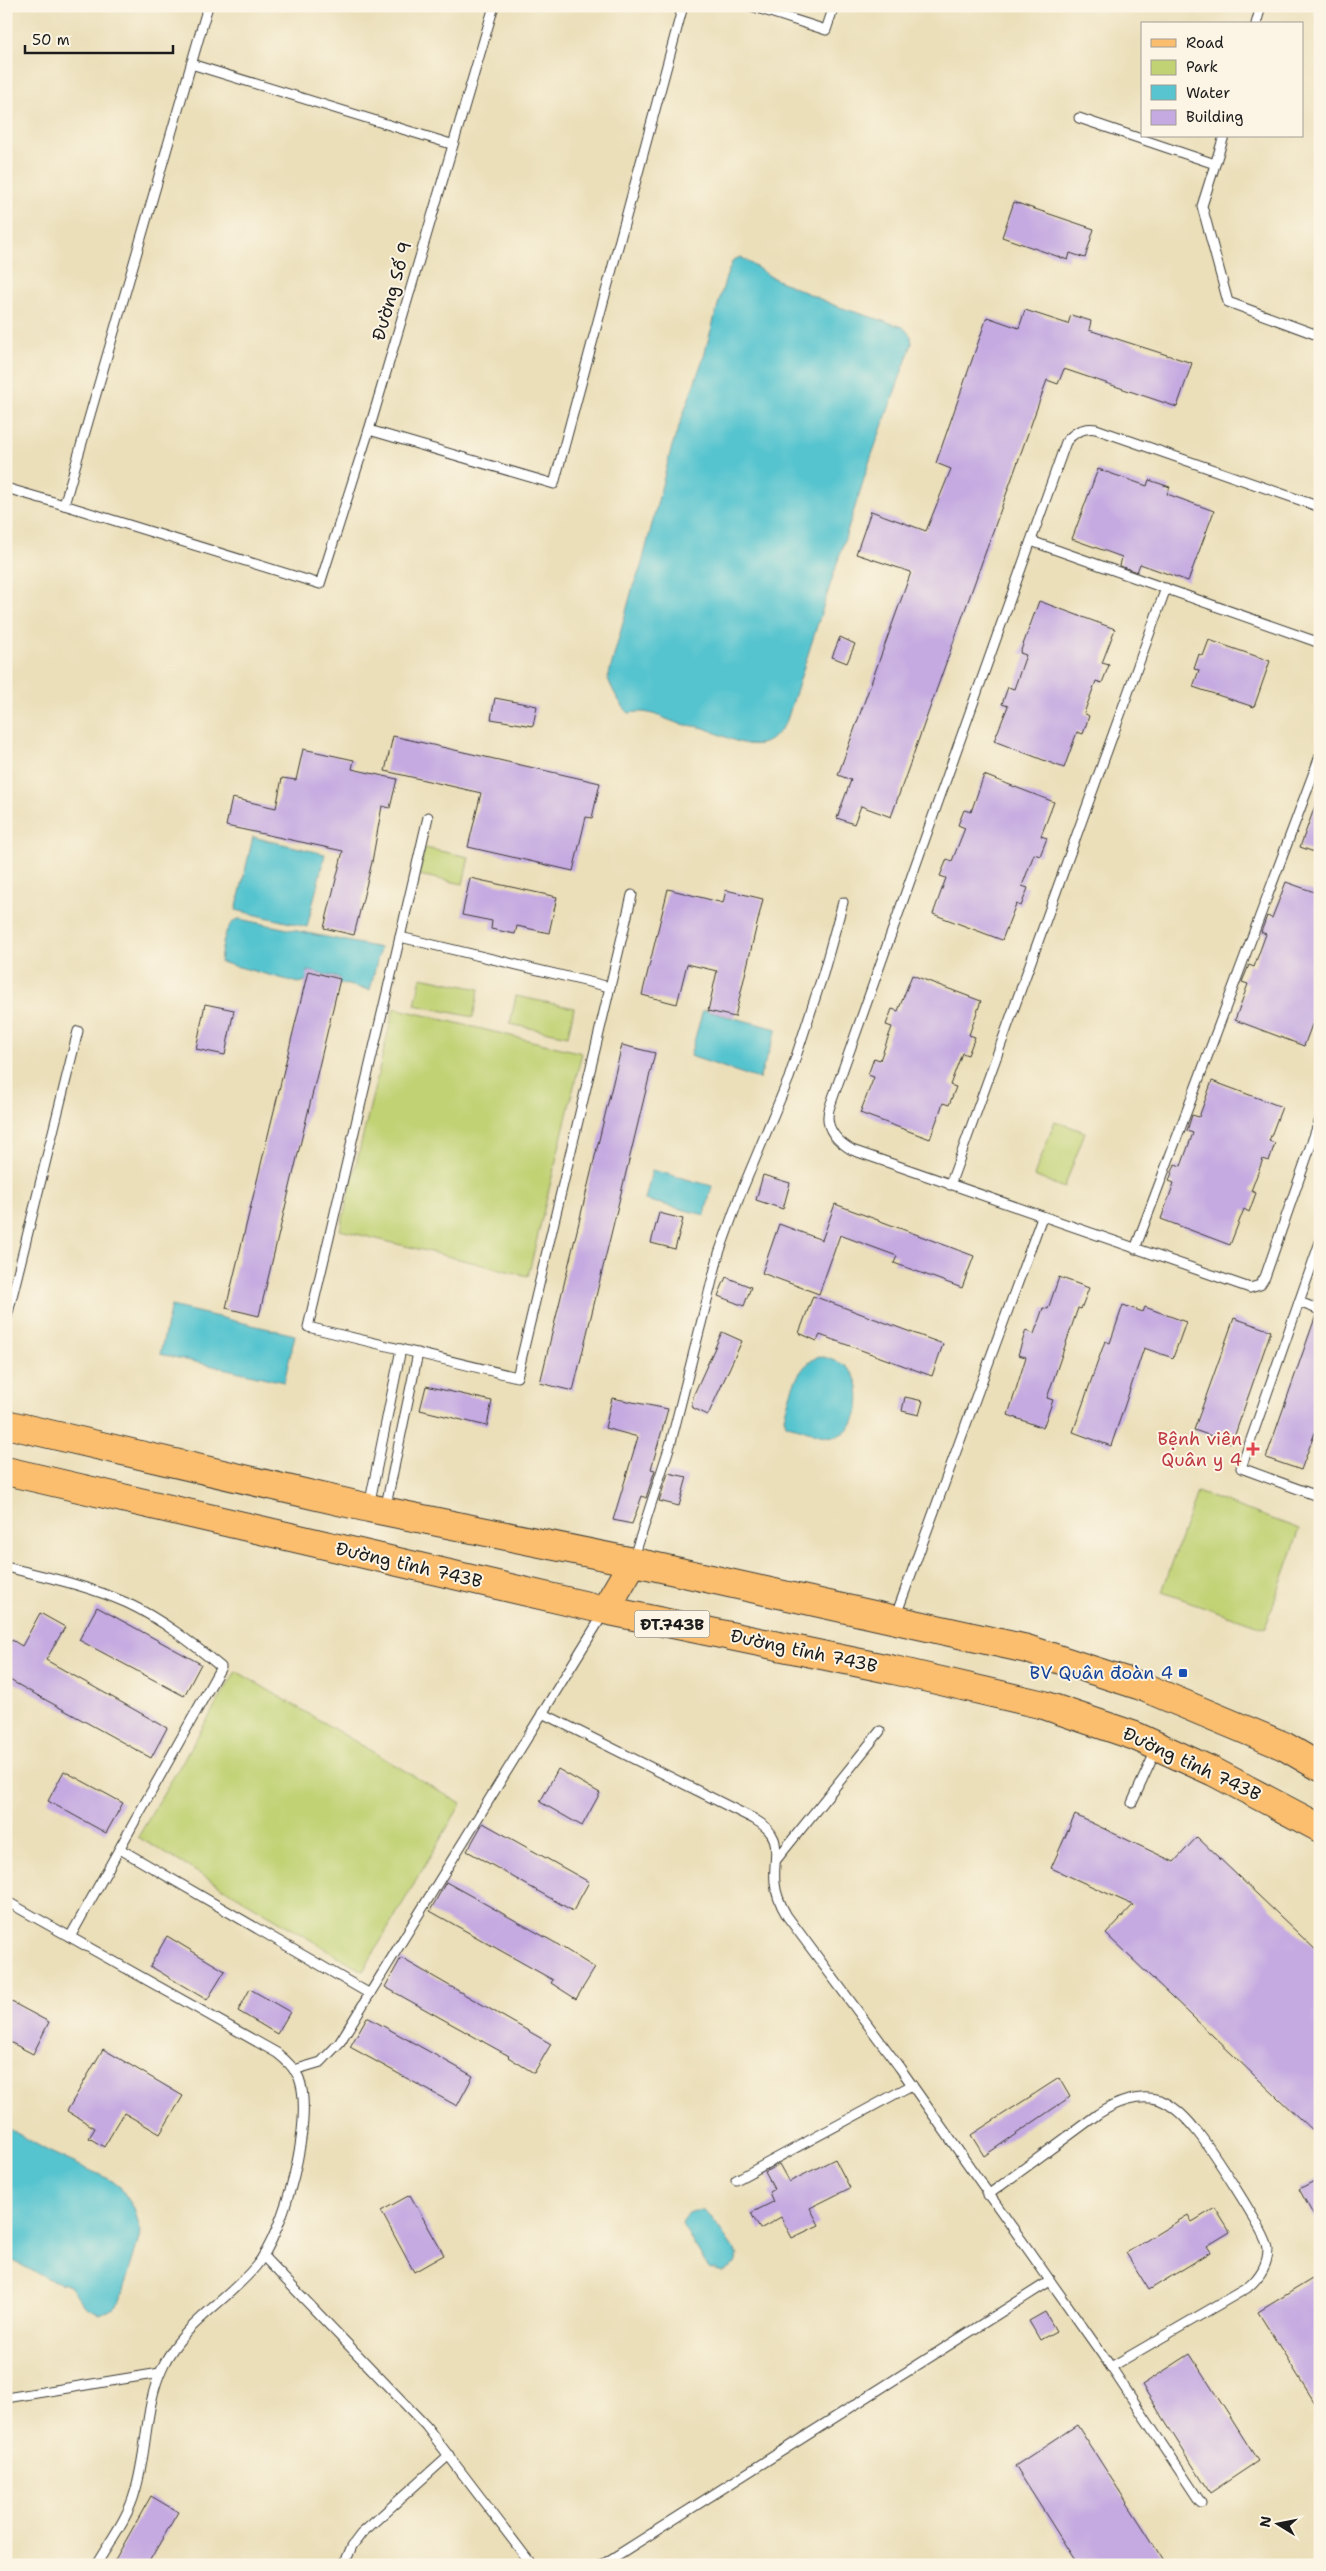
<svg xmlns="http://www.w3.org/2000/svg" width="1326" height="2571" font-family="'Shantell Sans',sans-serif">
  <style>
    .green { fill: #c1d275; stroke: #6e7748 }
    .water { fill: #57c4cf; stroke: #3a7076 }
    .building { fill: #c5aae1 }
    .lines { fill: none; stroke-linecap: round; stroke-linejoin: round }
    .service-casing { stroke: #3b3934; stroke-width: 11 }
    .primary-casing { stroke: #3b3934; stroke-width: 30 }
    .service { stroke: #fff; stroke-width: 9 }
    .primary { stroke: #fabe6e; stroke-width: 28 }
    .health-dot { fill: #e0444e; stroke: #fcf5e5; stroke-width: 2 }
    .transit-dot { fill: #1a4fb4; stroke: #fcf5e5; stroke-width: 2 }
    .labels { text-anchor: middle; stroke-width: 4; stroke-linejoin: round; paint-order: stroke }
    .shield { fill: #fcf5e5; stroke: #5f5d58; stroke-width: 1 }
    .shield-label { font-size: 16px; font-weight: bold; fill: #1c1c1c }
    .street-label { font-size: 18px; fill: #1c1c1c; stroke: #fcf5e5 }
    .health-label { font-size: 18px; fill: #be3a42; stroke: #fcf5e5; text-anchor: end }
    .transit-label { font-size: 18px; fill: #164399; stroke: #fcf5e5; text-anchor: end }
  </style>
  <rect width="100%" height="100%" fill="#fcf5e5"/>
  <filter id="ink" filterUnits="userSpaceOnUse"><feTurbulence type="fractalNoise" baseFrequency=".02" numOctaves="2"/><feDisplacementMap in="SourceGraphic" scale="10" xChannelSelector="R" yChannelSelector="G"/><feConvolveMatrix kernelMatrix="1 2 1 2 8 2 1 2 1" color-interpolation-filters="sRGB"/></filter>
  <filter id="wash" filterUnits="userSpaceOnUse"><feTurbulence type="fractalNoise" baseFrequency=".0096" numOctaves="4" result="noise"/><feDisplacementMap in="SourceGraphic" scale="20" xChannelSelector="R" yChannelSelector="G"/><feGaussianBlur stdDeviation="1.12" result="paint"/><feColorMatrix in="noise" values="0 0 0 0 0 0 0 0 0 0 0 0 0 0 0 0 0 1.4 0 .05"/><feComposite in="paint" operator="in"/></filter>
  <g filter="url(#wash)">
    <rect width="100%" height="100%" fill="#ebdfba"/>
    <!-- green -->
    <g class="green">
      <path d="M425,848l44,9 -6,27 -44,-9z"/>
      <path d="M421,977l58,12 -6,28 -58,-12z"/>
      <path d="M516,996l58,12 -6,28 -58,-12z"/>
      <path d="M394,1008l188,45 -54,223 -188,-46z"/>
      <path d="M1055,1121l30,11 -21,56 -30,-12z"/>
      <path d="M1197,1492l103,37 -35,99 -103,-36z"/>
      <path d="M236,1671l225,133 -98,167 -225,-134z"/>
    </g>
    <!-- water -->
    <g class="water">
      <path d="M741,257l30,20 65,29 67,21 8,9 1,8 -42,116 -83,260c-23,42 -51,20 -83,8 -9,-3 -18,-2 -27,-5 -18,-6 -28,-14 -48,-10 -7,-5 -19,-27 -21,-35l25,-92 8,-19 31,-121 31,-87 22,-79 8,-20z"/>
      <path d="M253,837l72,17 -18,73 -71,-17z"/>
      <path d="M239,919l141,29 -10,42 -31,-7 1,-5 -32,-7 -2,10 -7,2 -79,-21c2,-14 4,-39 19,-43z"/>
      <path d="M703,1010l74,19 -18,50 -69,-23z"/>
      <path d="M652,1170l60,16 -7,29 -60,-15z"/>
      <path d="M171,1306l124,29 -11,47 -124,-28z"/>
      <path d="M819,1356c9,2 22,6 29,12 18,16 13,62 -12,68 -15,3 -31,-8 -45,-10l-5,-2 -2,-7c7,-25 11,-49 35,-61z"/>
      <path d="M6,2127l42,24 63,29 9,7 14,21 7,24 -21,69 -6,7 -14,6 -15,-8 -15,-20 -24,-8 -40,-21z"/>
      <path d="M704,2211l8,7 26,37 -3,9 -13,8 -13,-4 -28,-45c5,-11 12,-13 23,-12z"/>
    </g>
    <g id="blocks">
      <!-- building -->
      <g class="building">
        <path d="M1014,202l80,27 -9,29 -15,-5 -2,7 -66,-23z"/>
        <path d="M1025,310l43,14 3,-9 20,6 -2,9 103,33 -15,44 -113,-38 -6,15 -11,-4 -156,437 -30,-11 -7,18 -17,-6 14,-38 -13,-5 73,-203 -55,-18 15,-43 55,20 25,-62 -15,-6 51,-146 32,11z"/>
        <path d="M1098,469l49,17 2,-6 21,7 -3,7 47,17 -26,70 -48,-17 -3,8 -17,-6 2,-9 -50,-18z"/>
        <path d="M1039,601l76,28 -13,34 7,2 -7,18 -6,-2 -12,32 5,3 -6,18 -6,-2 -13,36 -70,-27 14,-35 -6,-2 6,-17 6,2 12,-34 -6,-2z"/>
        <path d="M840,637l15,7 -8,19 -15,-6z"/>
        <path d="M1209,640l61,21 -16,46 -61,-20 6,-17 -5,-1 5,-15 4,2z"/>
        <path d="M495,698l42,8 -4,20 -42,-7z"/>
        <path d="M393,736l207,47 -8,35 -6,-1 -13,54 -105,-24 13,-54 -96,-22z"/>
        <path d="M303,749l51,11 -2,9 45,10 -7,29 -8,-2 -10,56 -18,73 -30,-7 19,-77 -117,-25 6,-28 44,10 6,-30 14,2z"/>
        <path d="M984,775l70,27 -13,34 6,2 -7,18 -6,-2 -12,32 6,2 -7,18 -5,-2 -14,36 -69,-26 13,-36 -6,-2 7,-17 5,2 13,-33 -7,-3 6,-15 7,2z"/>
        <path d="M1318,798h2v56l-20,-7z"/>
        <path d="M470,878l87,19 -8,36 -32,-7 -2,8 -24,-5 1,-8 -30,-6z"/>
        <path d="M1286,882l34,12v109l-16,43 -69,-26 13,-36 -6,-2 7,-17 5,2 12,-33 -5,-2 6,-16 5,2z"/>
        <path d="M668,889l55,14 3,-13 37,9 -28,118 -27,-6 9,-40 -30,-7 -10,40 -35,-9z"/>
        <path d="M308,971l32,8 -81,337 -33,-8z"/>
        <path d="M912,975l69,26 -12,34 6,2 -7,18 -6,-2 -12,32 6,2 -7,18 -6,-2 -13,36 -70,-26 14,-36 -6,-2 6,-17 6,2 12,-33 -6,-2 6,-16 6,2z"/>
        <path d="M205,1004l29,6 -9,45 -29,-6z"/>
        <path d="M622,1045l33,8 -82,338 -33,-8z"/>
        <path d="M1212,1081l70,26 -13,34 6,2 -6,18 -6,-2 -12,32 5,2 -7,19 -5,-3 -14,36 -69,-26 13,-36 -5,-2 6,-17 6,2 12,-33 -6,-2 5,-16 7,2z"/>
        <path d="M763,1175l27,8 -7,26 -27,-9z"/>
        <path d="M835,1204l139,52 -12,32 -68,-25 3,-7 -57,-21 -21,59 -57,-21 17,-49 43,16z"/>
        <path d="M659,1213l24,6 -8,30 -24,-6z"/>
        <path d="M726,1277l25,10 -7,19 -26,-10z"/>
        <path d="M1059,1277l30,11 -8,21 -3,-1 -31,90 6,2 -10,28 -35,-13 18,-58 -8,-2 8,-25 8,4 9,-26 5,1z"/>
        <path d="M813,1296l130,48 -11,32 -112,-41 -3,6 -18,-8z"/>
        <path d="M1123,1305l20,7 2,-5 41,15 -13,36 -29,-10 -33,98 -38,-14 32,-91 5,2z"/>
        <path d="M1316,1315l4,1v103l-19,51 -35,-12z"/>
        <path d="M1234,1318l37,13 -39,112 -38,-13z"/>
        <path d="M722,1332l20,9 -34,74 -17,-8 3,-13z"/>
        <path d="M426,1386l66,15 -5,25 -67,-16z"/>
        <path d="M905,1397l18,4 -4,14 -17,-4z"/>
        <path d="M612,1398l56,11 -17,60 4,1 -9,28 -4,-2 -10,28 -19,-4 25,-83 -33,-9z"/>
        <path d="M668,1473l19,4 -8,29 -20,-5z"/>
        <path d="M97,1607l104,57 -17,32 -105,-56z"/>
        <path d="M40,1613l25,14 -19,33 121,68 -16,30 -145,-80v-28l6,-10 10,6z"/>
        <path d="M558,1769l42,24 -18,33 -42,-24z"/>
        <path d="M64,1771l59,32 -17,30 -58,-32z"/>
        <path d="M1075,1815l99,47 23,-25 123,117v184l-214,-204 27,-29 -82,-37z"/>
        <path d="M483,1823l106,59 -16,29 -106,-60z"/>
        <path d="M446,1882l106,59 43,27 -19,31 -25,-16 2,-3 -123,-69z"/>
        <path d="M167,1936l58,35 -18,29 -57,-34z"/>
        <path d="M401,1958l150,86 -17,29 -26,-16 1,-1 -124,-69z"/>
        <path d="M250,1989l40,23 -13,22 -39,-23z"/>
        <path d="M6,1999l43,23 -16,32 -27,-14z"/>
        <path d="M367,2017l106,59 -16,30 -107,-59z"/>
        <path d="M103,2049l80,47 -23,38 -36,-21 -20,34 -15,-9 6,-10 -28,-17z"/>
        <path d="M1059,2078l11,19 -86,59 -13,-21z"/>
        <path d="M835,2159l15,29 -40,20 9,17 -27,13 -11,-21 -21,12 -9,-16 22,-11 -4,-10 5,-3 -9,-17 14,-8 10,18z"/>
        <path d="M1320,2178v49l-21,-38z"/>
        <path d="M410,2195l34,60 -30,17 -33,-61z"/>
        <path d="M1215,2208l15,24 -23,14 4,6 -62,38 -23,-37 62,-38 4,7z"/>
        <path d="M1312,2279l8,13v119l-62,-99z"/>
        <path d="M1045,2312l11,19 -16,9 -11,-19z"/>
        <path d="M1190,2354l68,107 -48,32 -68,-108z"/>
        <path d="M1077,2425l90,140h-89l-63,-99z"/>
        <path d="M151,2496l27,16 -31,53h-35z"/>
      </g>
    </g>
  </g>
  <g filter="url(#ink)">
    <use href="#blocks" fill-opacity="0" stroke="#3b3934" stroke-width="1"/>
    <g class="lines">
      <!-- service casing -->
      <g class="service-casing">
        <g id="service">
          <path d="M208,6l-144,499 256,79 49,-154 125,-424"/>
          <path d="M751,6l75,24 8,-24"/>
          <path d="M1256,24l5,-18"/>
          <path d="M191,64l260,80"/>
          <path d="M1079,118l136,46"/>
          <path d="M1224,136l-22,70 26,96 92,34"/>
          <path d="M369,430l185,54 129,-478"/>
          <path d="M6,488l58,17"/>
          <path d="M1320,507l-224,-78c-13,-2 -22,3 -30,13l-236,664c-7,20 5,34 22,44l398,138 10,-3 5,-8 55,-158"/>
          <path d="M1031,541l289,102"/>
          <path d="M400,937l210,50 -93,390 -209,-50z"/>
          <path d="M400,937l28,-120"/>
          <path d="M610,987l22,-92"/>
          <path d="M950,1185l216,-597"/>
          <path d="M1320,1242l-21,60 21,8"/>
          <path d="M1135,1249l185,-493"/>
          <path d="M1299,1302l-58,166 79,29"/>
          <path d="M6,1321l72,-290"/>
          <path d="M369,1506l32,-157"/>
          <path d="M385,1510l33,-157"/>
          <path d="M633,1560l38,-118 48,-189 21,-58 49,-117 34,-104 20,-72"/>
          <path d="M6,1567c41,10 83,19 121,36 34,16 65,40 94,64l-151,270"/>
          <path d="M895,1618l147,-401"/>
          <path d="M542,1713l212,106c33,19 18,35 21,64 1,13 6,23 12,33l113,152 211,299 90,136"/>
          <path d="M1132,1803l25,-55"/>
          <path d="M120,1849l250,145"/>
          <path d="M776,1860l104,-129"/>
          <path d="M6,1901l271,152c9,7 17,14 22,25 16,42 -15,155 -43,188 -29,35 -73,58 -93,100 -19,40 -15,84 -28,126 -7,26 -25,49 -39,73"/>
          <path d="M294,2070l27,-8 19,-20 264,-429"/>
          <path d="M736,2180l176,-95"/>
          <path d="M988,2195l110,-81c17,-11 41,-21 62,-14 13,5 26,18 35,29 13,15 73,106 73,120 0,17 -9,29 -21,39l-136,79"/>
          <path d="M263,2256l163,170 106,139"/>
          <path d="M6,2398l154,-25"/>
          <path d="M344,2565l8,-19 9,-12 88,-79"/>
          <path d="M602,2565l448,-284"/>
        </g>
      </g>
      <!-- primary casing -->
      <g class="primary-casing">
        <g id="primary">
          <path d="M6,1424l363,84 279,57 379,84 114,37 143,60 36,21"/>
          <path d="M6,1471l599,139 289,60 150,35 91,31 79,36 106,56"/>
          <path d="M605,1610l28,-48"/>
        </g>
      </g>
      <!-- service -->
      <use href="#service" class="service"/>
      <!-- primary -->
      <use href="#primary" class="primary"/>
    </g>
  </g>
  <!-- markers -->
  <path class="health-dot" d="M1250.5 1441.5h5v5h5v5h-5v5h-5v-5h-5v-5h5z"/>
  <rect class="transit-dot" x="1178" y="1668" width="10" height="10" rx="2.5"/>
  <g class="labels">
    <!-- shield labels -->
    <rect class="shield" x="634.5" y="1610.5" width="75" height="27" rx="4"/>
    <g class="shield-label">
      <text x="672" y="1630">ĐT.743B</text>
    </g>
    <!-- street labels -->
    <g class="street-label">
      <text transform="translate(392 291) rotate(-74)" y="6">Đường Số 9</text>
      <text transform="translate(409 1565) rotate(13)" y="6">Đường tỉnh 743B</text>
      <text transform="translate(804 1651) rotate(12)" y="6">Đường tỉnh 743B</text>
      <text transform="translate(1192 1764) rotate(25)" y="6">Đường tỉnh 743B</text>
    </g>
    <!-- health labels -->
    <g class="health-label">
      <text x="1242" y="1445">Bệnh viên<tspan x="1242" dy="21">Quân y 4</tspan></text>
    </g>
    <!-- transit labels -->
    <g class="transit-label">
      <text x="1173" y="1679">BV Quân đoàn 4</text>
    </g>
  </g>
  <!-- margin -->
  <rect width="1326" height="2571" fill="none" stroke="#fcf5e5" stroke-width="25"/>
  <!-- legend -->
  <rect x="1141" y="22" width="162" height="115" fill="#fcf5e5" stroke="#a29e95"/>
  <rect x="1151" y="39" width="25" height="8" fill="#fabe6e" stroke="#a29e95"/>
  <text x="1186" y="48" font-size="15" fill="#1c1c1c">Road</text>
  <rect x="1151" y="60" width="25" height="15" fill="#c1d275" stroke="#a29e95"/>
  <text x="1186" y="72" font-size="15" fill="#1c1c1c">Park</text>
  <rect x="1151" y="85" width="25" height="15" fill="#57c4cf" stroke="#a29e95"/>
  <text x="1186" y="98" font-size="15" fill="#1c1c1c">Water</text>
  <rect x="1151" y="110" width="25" height="15" fill="#c5aae1" stroke="#a29e95"/>
  <text x="1186" y="122" font-size="15" fill="#1c1c1c">Building</text>
  <!-- north arrow -->
  <g transform="translate(1278 2524) rotate(280)" stroke="#fcf5e5" stroke-width="4" paint-order="stroke">
  <path d="M0-4L9 19L0 12L-9 19Z" fill="#1c1c1c"/>
  <text y="-8" font-size="14" font-weight="bold" text-anchor="middle" fill="#1c1c1c">N</text>
  </g>
  <!-- scale -->
  <path d="M25 45v8h148v-8" fill="none" stroke="#1c1c1c" stroke-width="2.5"/>
  <text x="32" y="45" font-size="15" fill="#1c1c1c" stroke="#fcf5e5" stroke-width="4" paint-order="stroke">50 m</text>
</svg>
